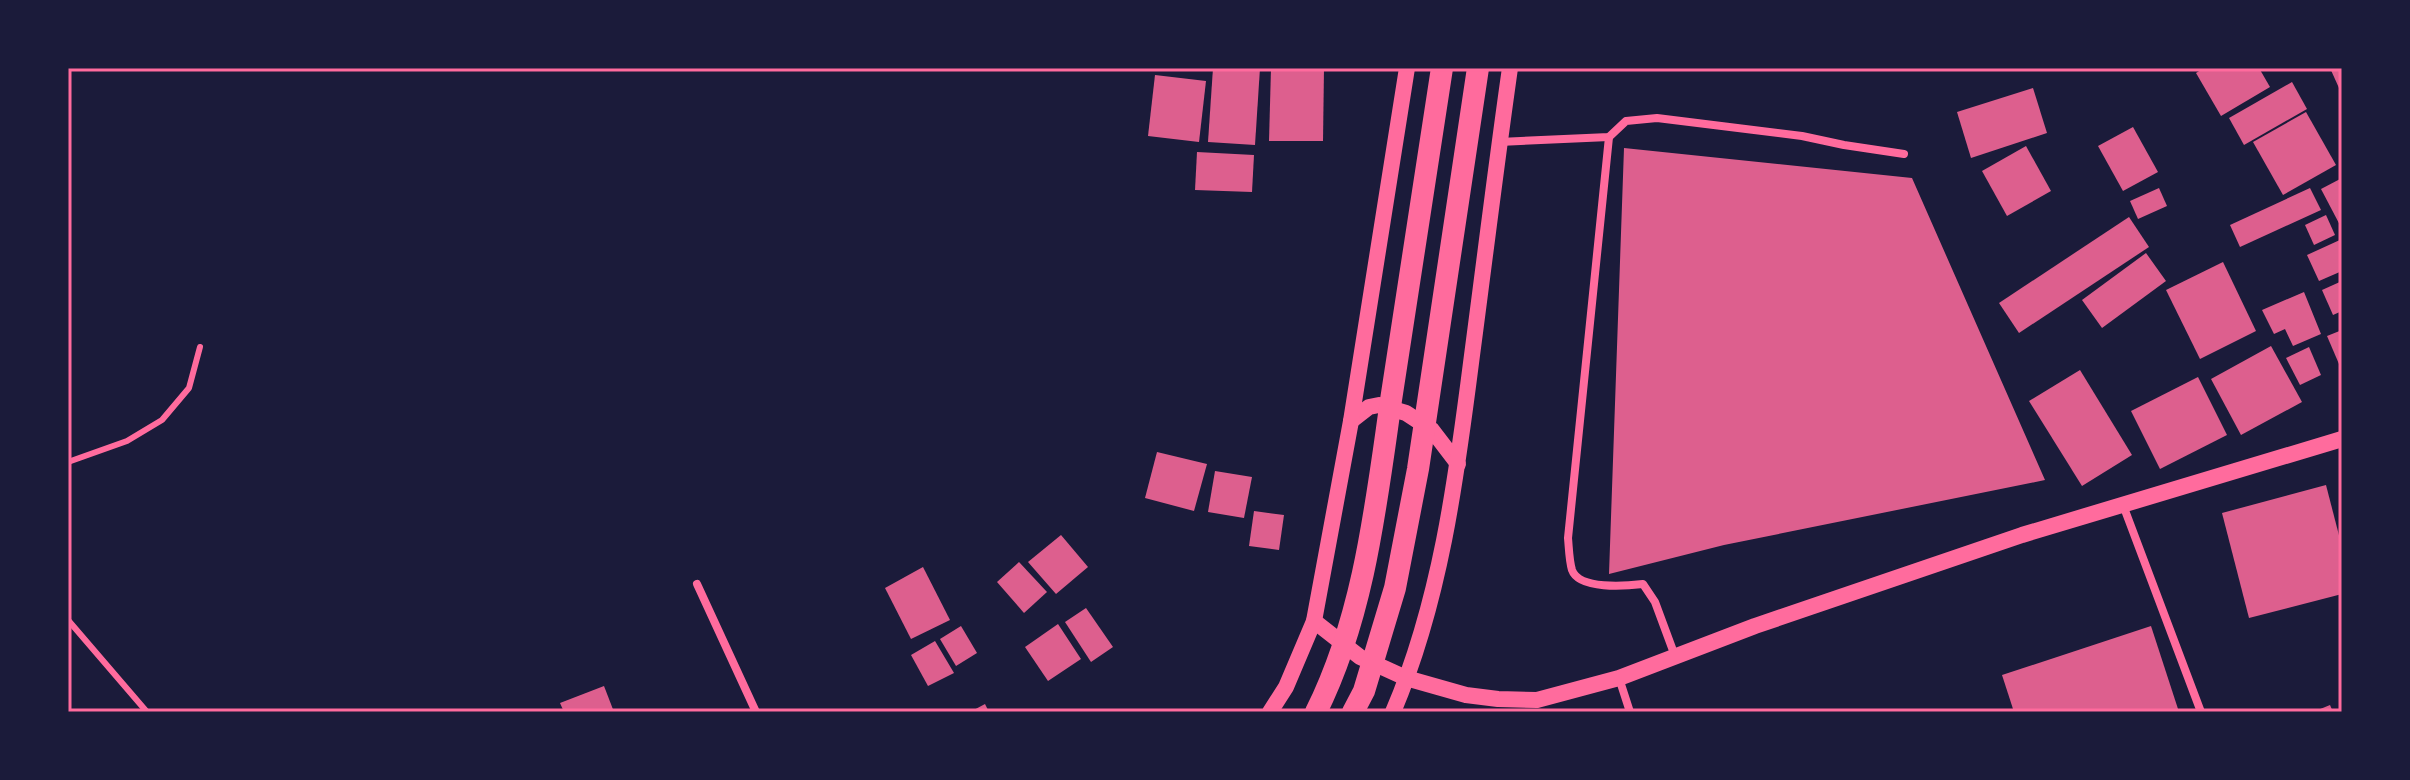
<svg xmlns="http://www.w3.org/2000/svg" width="2410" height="780" font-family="'Archivo Narrow',sans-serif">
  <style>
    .building { fill: #dd5f8e }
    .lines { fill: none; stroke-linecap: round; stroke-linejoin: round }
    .service { stroke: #ff6b9d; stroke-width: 6 }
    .minor { stroke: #ff6b9d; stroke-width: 8 }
    .secondary { stroke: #ff6b9d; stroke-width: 16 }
    .trunk { stroke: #ff6b9d; stroke-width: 22 }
    .neatline { fill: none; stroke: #ff6b9d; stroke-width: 3 }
  </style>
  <rect width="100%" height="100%" fill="#1b1b3a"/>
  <!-- building -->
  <g class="building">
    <path d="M1213,68h47l-5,77 -47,-3z"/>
    <path d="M1271,68h53l-1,73h-54z"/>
    <path d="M2204,68h55l11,19 -49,29 -25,-43z"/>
    <path d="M2330,68h12v18l-3,2z"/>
    <path d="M1155,75l51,6 -7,61 -51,-6z"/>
    <path d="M2292,82l15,27 -63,36 -15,-27z"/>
    <path d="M2033,88l14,45 -76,25 -14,-46z"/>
    <path d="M2306,112l30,53 -53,30 -30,-53z"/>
    <path d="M2133,127l25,45 -35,19 -25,-45z"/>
    <path d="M2026,146l25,45 -44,25 -25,-45z"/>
    <path d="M1624,148l288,30 133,302 -321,65 -115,29z"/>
    <path d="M1197,152l57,3 -2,37 -57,-2z"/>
    <path d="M2342,178v51l-21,-40z"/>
    <path d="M2159,188l8,18 -29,13 -8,-18z"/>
    <path d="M2310,188l11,22 -81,37 -10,-22z"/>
    <path d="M2326,215l9,20 -21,10 -9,-20z"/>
    <path d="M2129,217l20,30 -130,86 -20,-30z"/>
    <path d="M2342,239v32l-23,10 -12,-26z"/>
    <path d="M2146,253l20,28 -64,47 -20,-28z"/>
    <path d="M2223,262l33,69 -56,28 -34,-69z"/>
    <path d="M2342,281v30l-9,4 -11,-25z"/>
    <path d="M2304,292l17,42 -28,12 -8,-17 -11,5 -12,-24z"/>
    <path d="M2342,330v41l-15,-35z"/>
    <path d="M2271,346l31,56 -61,33 -30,-56z"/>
    <path d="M2309,347l12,28 -21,10 -14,-27z"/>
    <path d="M2080,370l52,85 -50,31 -53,-85z"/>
    <path d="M2198,377l29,58 -67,34 -29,-58z"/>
    <path d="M1157,452l50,12 -13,47 -49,-13z"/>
    <path d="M1215,471l37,6 -8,41 -36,-6z"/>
    <path d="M2326,485l16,62v47l-93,24 -27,-105z"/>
    <path d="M1254,511l30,4 -5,35 -30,-4z"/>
    <path d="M1061,535l27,32 -32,27 -28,-32z"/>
    <path d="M1019,562l28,30 -23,21 -27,-31z"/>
    <path d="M923,567l27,53 -39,19 -26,-51z"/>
    <path d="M1086,608l27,39 -22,15 -26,-40z"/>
    <path d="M1058,624l23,35 -33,22 -23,-34z"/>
    <path d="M961,626l16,27 -21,13 -16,-27z"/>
    <path d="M2151,626l28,86h-165l-12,-37z"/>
    <path d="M935,641l19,32 -26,13 -17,-31z"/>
    <path d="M604,686l10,26h-50l-4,-9z"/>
    <path d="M985,704l4,8h-19z"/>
    <path d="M2330,705l3,7h-20z"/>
  </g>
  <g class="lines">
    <!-- service -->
    <g class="service">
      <path d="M68,462l59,-21 35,-21 27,-32 11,-41"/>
      <path d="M68,620l79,92"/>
    </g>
    <!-- minor -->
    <g class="minor">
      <path d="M1609,137l-41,401c1,10 1,22 4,32 7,20 54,16 71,14l12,18 20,54"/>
      <path d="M1499,142l110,-5 17,-16 31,-3 145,18 42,9 60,9"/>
      <path d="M2123,505l78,207"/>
      <path d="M697,584l59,128"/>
      <path d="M1619,678l11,34"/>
    </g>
    <!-- secondary -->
    <g class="secondary">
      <path d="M1351,421l18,-14 10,-2 27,8 26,17 26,34"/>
      <path d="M1314,621l46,36 46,21 60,17 32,4 39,1 82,-22 136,-52 267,-91 320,-96"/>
      <path d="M1270,712l16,-25 28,-66 37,-200 56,-353"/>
      <path d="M1393,712c47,-110 63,-231 78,-349 13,-98 25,-197 39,-295"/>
    </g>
    <!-- trunk -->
    <g class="trunk">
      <path d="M1316,712c48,-96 60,-207 75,-312 17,-111 34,-221 51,-332"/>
      <path d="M1353,712l11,-21 31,-103 23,-119 60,-401"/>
    </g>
  </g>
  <!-- border -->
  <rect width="2410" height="780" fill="none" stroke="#1b1b3a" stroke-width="140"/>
  <rect x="70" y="70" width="2270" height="640" class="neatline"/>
</svg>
